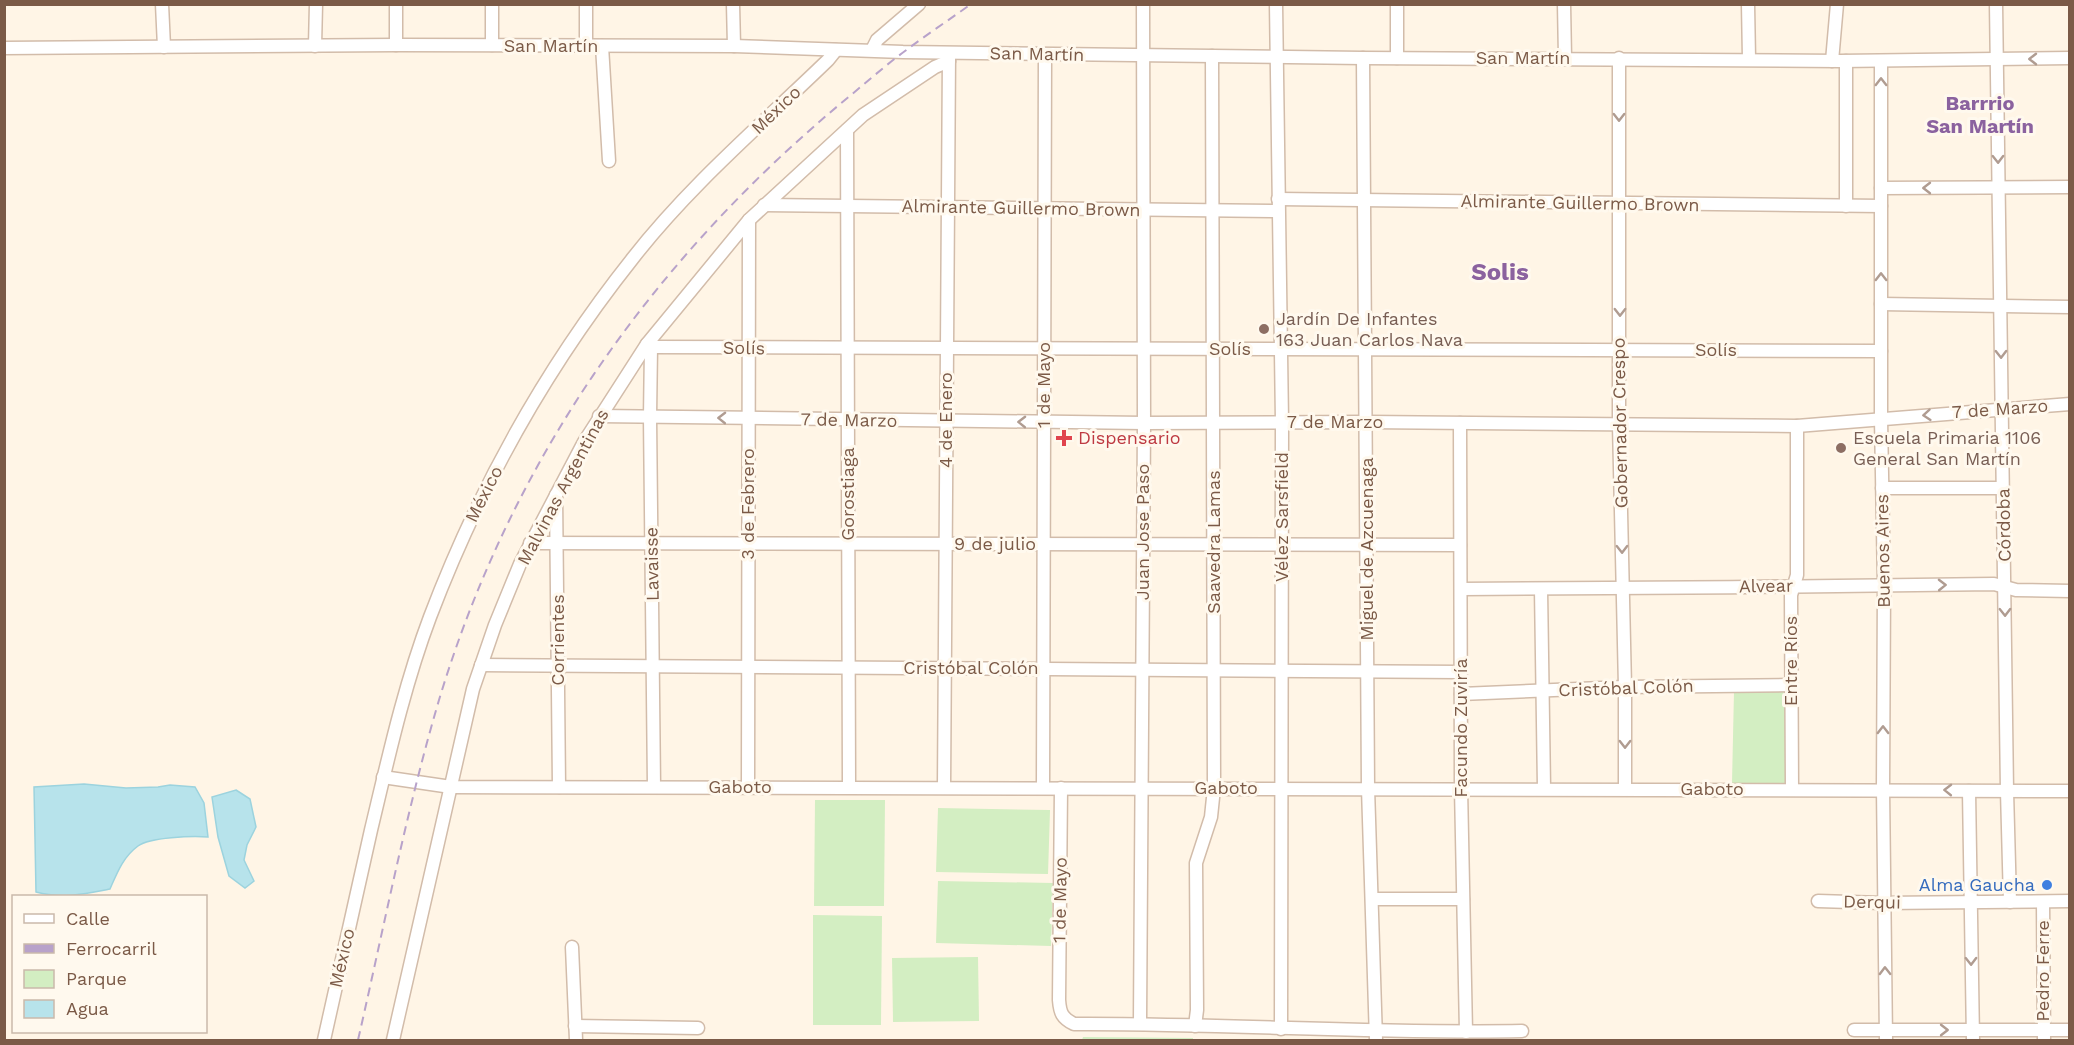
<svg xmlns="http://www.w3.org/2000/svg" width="2074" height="1045" font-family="'Work Sans',sans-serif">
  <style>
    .park { fill: #d3eec2 }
    .water { fill: #b7e3eb; stroke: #9cd3de; stroke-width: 1.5 }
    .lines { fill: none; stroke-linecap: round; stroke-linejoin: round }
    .minor-casing { stroke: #d2bcaa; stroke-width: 15 }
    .minor { stroke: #fff; stroke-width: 12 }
    .rail { stroke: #b8a2ca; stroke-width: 2; stroke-dasharray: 9 6; stroke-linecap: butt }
    .oneway { stroke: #b09c91 }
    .education-dot { fill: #8d6e63; stroke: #fff9ee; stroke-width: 2 }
    .health-dot { fill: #e0444e; stroke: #fff9ee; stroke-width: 2 }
    .shop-dot { fill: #3f7fe0; stroke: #fff9ee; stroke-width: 2 }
    .labels { text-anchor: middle; stroke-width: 6; stroke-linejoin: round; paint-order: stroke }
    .street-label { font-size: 18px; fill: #7b5a47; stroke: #fff9ee }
    .education-label { font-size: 18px; fill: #785e54; stroke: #fff9ee; text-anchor: start }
    .health-label { font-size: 18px; fill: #be3a42; stroke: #fff9ee; text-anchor: start }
    .shop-label { font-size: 18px; fill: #366cbe; stroke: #fff9ee; text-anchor: end }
    .neighbourhood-label { font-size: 20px; font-weight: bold; fill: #8b629f; stroke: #fff9ee }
    .district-label { font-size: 24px; font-weight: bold; fill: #8b629f; stroke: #fff9ee }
  </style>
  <rect width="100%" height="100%" fill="#fff5e6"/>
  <!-- park -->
  <g class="park">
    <path d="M1734,691h53l1,93 -56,-1z"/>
    <path d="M815,800h70l-1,106h-70z"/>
    <path d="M938,808l112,2 -2,64 -112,-2z"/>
    <path d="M938,881l115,2 -2,63 -115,-3z"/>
    <path d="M813,915l69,1 -1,109h-68z"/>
    <path d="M978,957l1,64 -86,1 -1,-64z"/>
    <path d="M1083,1037l110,1v2h-111z"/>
  </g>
  <!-- water -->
  <g class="water">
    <path d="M84,784l42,4 32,-1 12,-2 25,2 9,16 4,34c-16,-1 -58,0 -70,9 -15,11 -21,27 -28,43 -26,5 -49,10 -74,3l-2,-105z"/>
    <path d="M236,790l14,9 6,28 -9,18 -3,15 10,21 -9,7 -16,-12 -11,-39 -6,-40z"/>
  </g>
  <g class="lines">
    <!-- minor casing -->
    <g class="minor-casing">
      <g id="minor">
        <path d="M162,4l2,43"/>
        <path d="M586,4v41"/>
        <path d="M733,4l1,42"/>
        <path d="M1276,4l6,418 -1,607"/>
        <path d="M1397,4v54"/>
        <path d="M1564,4l1,54"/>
        <path d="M1748,4l1,55"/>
        <path d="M1996,4l11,787 3,111"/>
        <path d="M396,45v-41"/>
        <path d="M492,45v-41"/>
        <path d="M315,46l1,-42"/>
        <path d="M602,46l7,115"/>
        <path d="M4,48l392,-3 338,1 169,6 460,6 477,3 230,-3"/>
        <path d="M872,50l5,-10 42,-36"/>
        <path d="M1363,58l5,730 8,252"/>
        <path d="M1619,58v366l6,263v101"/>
        <path d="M1832,61l5,-57"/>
        <path d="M1846,61v145"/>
        <path d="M1881,61v358l3,166 -1,204 3,251"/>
        <path d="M847,130l2,657"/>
        <path d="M1881,188l189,-1"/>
        <path d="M1278,199l603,7"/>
        <path d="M764,205l514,6"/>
        <path d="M1881,304l189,3"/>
        <path d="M647,344l4,3 -1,70 4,370"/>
        <path d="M651,347l1230,4"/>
        <path d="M599,416l545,7 223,-1 430,4 273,-22"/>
        <path d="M1460,423l1,365 5,244"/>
        <path d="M1882,488h121"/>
        <path d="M556,495l3,292"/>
        <path d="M530,543l930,2"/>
        <path d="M1462,589c177,0 355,-3 532,-5l22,6 54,1"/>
        <path d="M1541,589l3,199"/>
        <path d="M481,665l980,7"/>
        <path d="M1461,694l164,-7 166,-2"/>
        <path d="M383,777l68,10 1619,4"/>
        <path d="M748,787l1,-567"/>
        <path d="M944,787l5,-733"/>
        <path d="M1043,788l2,-733"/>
        <path d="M1061,788l-2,212c1,13 3,18 15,24 149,-1 298,10 448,7"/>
        <path d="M1792,789l-1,-194 6,-20v-149"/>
        <path d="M1969,791l4,249"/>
        <path d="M1372,899h91"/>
        <path d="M1818,901l65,2 187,-2"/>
        <path d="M2043,902l1,138"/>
        <path d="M572,947l4,93"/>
        <path d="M1140,1023l4,-600 -1,-419"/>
        <path d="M575,1026l123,2"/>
        <path d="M1195,1026l2,-16 -1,-147 15,-46 3,-29 -2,-732"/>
        <path d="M1854,1030h216"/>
        <path d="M324,1040c16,-70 31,-140 47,-210 17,-71 33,-144 59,-213 49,-129 117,-251 203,-359 57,-73 129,-134 195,-198l8,-10"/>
        <path d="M393,1040l80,-351 22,-64 25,-61 64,-122 63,-98 102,-124 114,-105 72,-48 14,-6"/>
      </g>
    </g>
    <!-- minor -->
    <use href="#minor" class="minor"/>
    <!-- rail -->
    <path class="rail" d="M358,1040c26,-113 48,-228 81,-340 73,-243 217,-445 412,-605 18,-15 35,-30 54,-44 21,-16 44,-31 66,-47"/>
  </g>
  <!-- one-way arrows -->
  <defs><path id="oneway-chevron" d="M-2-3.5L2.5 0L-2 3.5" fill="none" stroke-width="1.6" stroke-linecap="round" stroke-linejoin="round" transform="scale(1.5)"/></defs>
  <g class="oneway">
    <use href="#oneway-chevron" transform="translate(2033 59) rotate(180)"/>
    <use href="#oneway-chevron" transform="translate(1881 82) rotate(-90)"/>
    <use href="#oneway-chevron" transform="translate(1619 117) rotate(90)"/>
    <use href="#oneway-chevron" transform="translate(1998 159) rotate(89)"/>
    <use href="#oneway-chevron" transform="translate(1927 188) rotate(180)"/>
    <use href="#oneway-chevron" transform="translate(1881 277) rotate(-90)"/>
    <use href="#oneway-chevron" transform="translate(1620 312) rotate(90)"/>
    <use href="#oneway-chevron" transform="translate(2001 354) rotate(89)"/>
    <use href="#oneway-chevron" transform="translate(1927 415) rotate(175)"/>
    <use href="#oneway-chevron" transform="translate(722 418) rotate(-179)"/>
    <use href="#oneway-chevron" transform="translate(1022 422) rotate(-179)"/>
    <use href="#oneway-chevron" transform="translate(1622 549) rotate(89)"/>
    <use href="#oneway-chevron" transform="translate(1942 585) rotate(-1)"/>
    <use href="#oneway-chevron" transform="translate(2005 612) rotate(89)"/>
    <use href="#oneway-chevron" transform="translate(1883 730) rotate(-90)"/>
    <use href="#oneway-chevron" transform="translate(1625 744) rotate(90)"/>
    <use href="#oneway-chevron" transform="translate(1948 790) rotate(-179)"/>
    <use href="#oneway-chevron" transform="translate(1971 961) rotate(89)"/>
    <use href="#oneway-chevron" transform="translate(1885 971) rotate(-91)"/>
    <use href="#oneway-chevron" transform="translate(1944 1030)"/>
  </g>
  <!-- markers -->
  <g class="education-dot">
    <circle cx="1264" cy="329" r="6"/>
    <circle cx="1841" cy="448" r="6"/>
  </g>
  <path class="health-dot" d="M1061 429h6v6h6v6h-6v6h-6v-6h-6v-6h6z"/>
  <circle class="shop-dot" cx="2047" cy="885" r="6"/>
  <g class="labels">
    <!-- street labels -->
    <g class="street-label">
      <text x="551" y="52">San Martín</text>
      <text transform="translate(1037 54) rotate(1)" y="6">San Martín</text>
      <text x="1523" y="64">San Martín</text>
      <text transform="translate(776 110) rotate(-44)" y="6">México</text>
      <text transform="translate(1580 203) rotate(1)" y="6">Almirante Guillermo Brown</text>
      <text transform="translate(1021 208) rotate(1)" y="6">Almirante Guillermo Brown</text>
      <text transform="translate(744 348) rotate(1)" y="6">Solís</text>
      <text x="1230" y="355">Solís</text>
      <text x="1716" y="356">Solís</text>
      <text transform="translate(1044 385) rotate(-90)" y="6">1 de Mayo</text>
      <text transform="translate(2000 409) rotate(-4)" y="6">7 de Marzo</text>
      <text transform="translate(849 420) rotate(1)" y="6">7 de Marzo</text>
      <text transform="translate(946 420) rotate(-90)" y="6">4 de Enero</text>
      <text x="1335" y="428">7 de Marzo</text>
      <text transform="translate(1620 423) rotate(-91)" y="6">Gobernador Crespo</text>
      <text transform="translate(563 487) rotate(-62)" y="6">Malvinas Argentinas</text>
      <text transform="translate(484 494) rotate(-63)" y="6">México</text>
      <text transform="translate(848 494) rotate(-90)" y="6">Gorostiaga</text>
      <text transform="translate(748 504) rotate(-90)" y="6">3 de Febrero</text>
      <text transform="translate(1282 517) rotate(-90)" y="6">Vélez Sarsfield</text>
      <text transform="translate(2004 525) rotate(-91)" y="6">Córdoba</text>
      <text transform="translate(1143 532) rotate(-90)" y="6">Juan Jose Paso</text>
      <text transform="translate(1214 542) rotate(-90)" y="6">Saavedra Lamas</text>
      <text x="995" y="550">9 de julio</text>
      <text transform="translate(1367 549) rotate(-90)" y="6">Miguel de Azcuenaga</text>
      <text transform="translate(1883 551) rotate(-91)" y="6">Buenos Aires</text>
      <text transform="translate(652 564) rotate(-91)" y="6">Lavaisse</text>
      <text transform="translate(1766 586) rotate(-1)" y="6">Alvear</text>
      <text transform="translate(558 640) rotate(-90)" y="6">Corrientes</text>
      <text transform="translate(1791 661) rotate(-90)" y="6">Entre Ríos</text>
      <text x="971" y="674">Cristóbal Colón</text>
      <text transform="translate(1626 688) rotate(-2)" y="6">Cristóbal Colón</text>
      <text transform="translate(1461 728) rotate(-90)" y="6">Facundo Zuviría</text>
      <text x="740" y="793">Gaboto</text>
      <text x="1226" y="794">Gaboto</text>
      <text x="1712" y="795">Gaboto</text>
      <text transform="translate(1060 900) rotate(-89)" y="6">1 de Mayo</text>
      <text transform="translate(1872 902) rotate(1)" y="6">Derqui</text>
      <text transform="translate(342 958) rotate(-77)" y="6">México</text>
      <text transform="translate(2043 971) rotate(-90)" y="6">Pedro Ferre</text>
    </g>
    <!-- education labels -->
    <g class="education-label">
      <text x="1276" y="325">Jardín De Infantes<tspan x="1276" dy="21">163 Juan Carlos Nava</tspan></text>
      <text x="1853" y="444">Escuela Primaria 1106<tspan x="1853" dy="21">General San Martín</tspan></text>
    </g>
    <!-- health labels -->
    <g class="health-label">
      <text x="1078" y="444">Dispensario</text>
    </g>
    <!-- shop labels -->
    <g class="shop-label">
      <text x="2035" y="891">Alma Gaucha</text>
    </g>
    <!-- neighbourhood labels -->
    <g class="neighbourhood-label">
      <text x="1980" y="110">Barrrio<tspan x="1980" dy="23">San Martín</tspan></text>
    </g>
    <!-- district labels -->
    <g class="district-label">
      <text x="1500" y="280">Solis</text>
    </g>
  </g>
  <!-- border -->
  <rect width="2074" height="1045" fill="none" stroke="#7b5a47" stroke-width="12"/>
  <!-- legend -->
  <rect x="12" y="895" width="195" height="138" fill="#fff9ee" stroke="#cab9ab" stroke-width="1.5"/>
  <rect x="24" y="914" width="30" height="9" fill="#ffffff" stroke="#cab9ab" stroke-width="1.5"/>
  <text x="66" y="925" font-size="18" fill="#7b5a47">Calle</text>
  <rect x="24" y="944" width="30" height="9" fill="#b8a2ca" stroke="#cab9ab" stroke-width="1.5"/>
  <text x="66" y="955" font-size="18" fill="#7b5a47">Ferrocarril</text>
  <rect x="24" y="970" width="30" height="18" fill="#d3eec2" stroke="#cab9ab" stroke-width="1.5"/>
  <text x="66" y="985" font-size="18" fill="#7b5a47">Parque</text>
  <rect x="24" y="1000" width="30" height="18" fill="#b7e3eb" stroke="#cab9ab" stroke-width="1.5"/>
  <text x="66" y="1015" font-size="18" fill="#7b5a47">Agua</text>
</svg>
